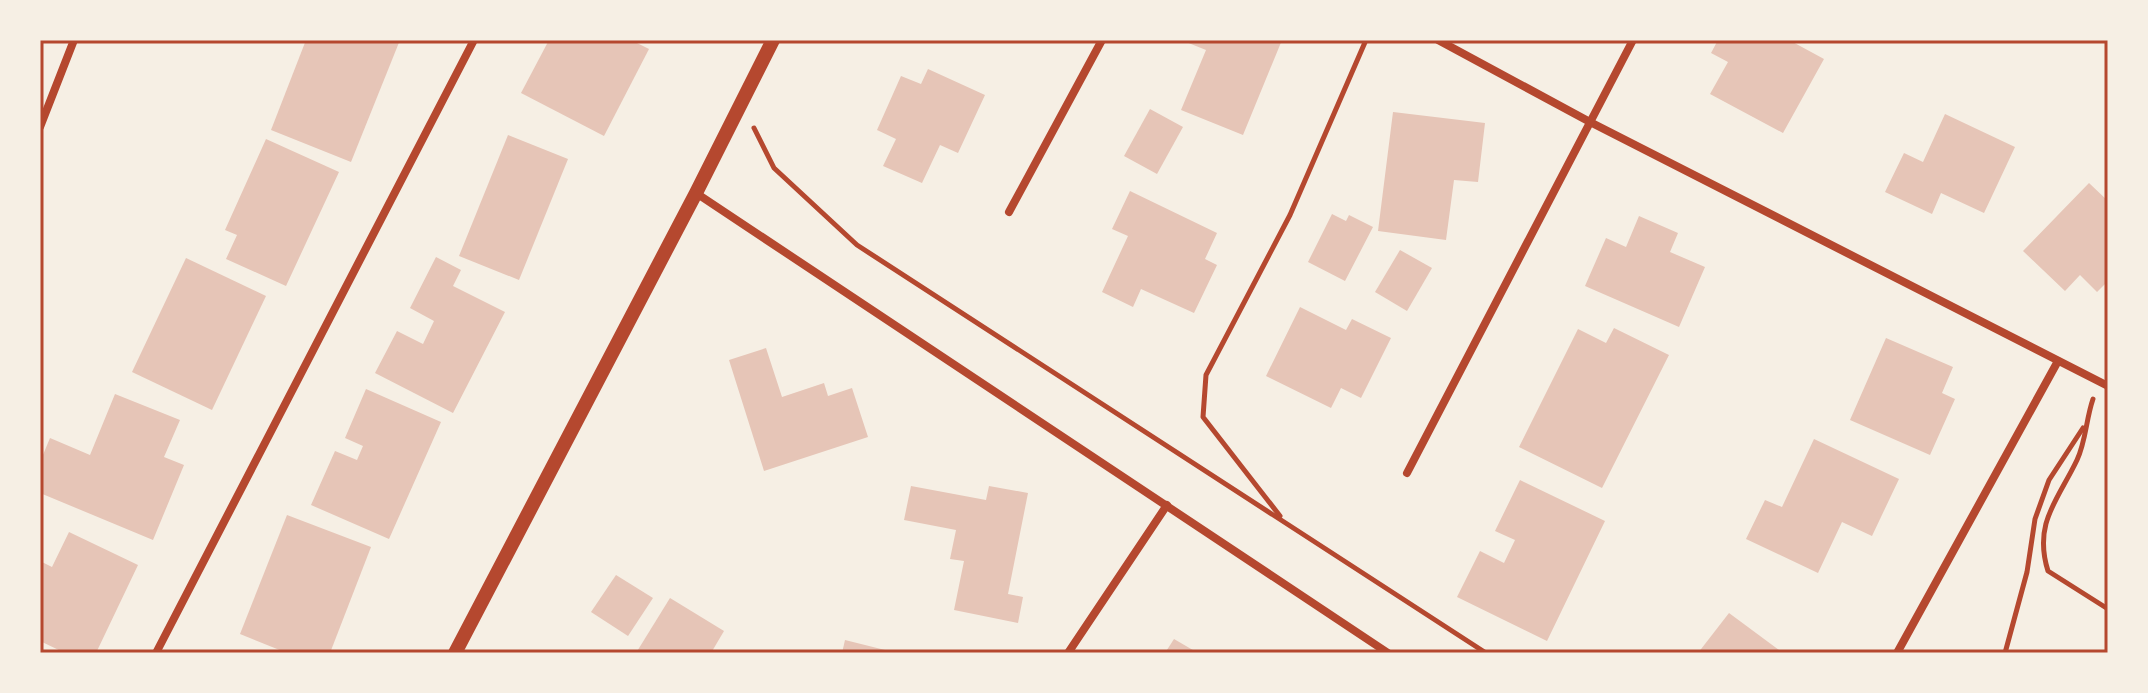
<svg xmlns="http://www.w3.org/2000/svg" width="2148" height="693" font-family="'Public Sans',sans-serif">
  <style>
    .building { fill: #e6c5b7 }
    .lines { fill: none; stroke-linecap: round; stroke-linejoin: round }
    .path { stroke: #b5482f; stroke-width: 5 }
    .minor { stroke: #b5482f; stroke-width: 8 }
    .tertiary { stroke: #b5482f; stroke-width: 14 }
    .neatline { fill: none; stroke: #b5482f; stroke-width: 3 }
  </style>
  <rect width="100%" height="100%" fill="#f6efe4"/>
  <!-- building -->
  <g class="building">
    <path d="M306,40h94l-49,122 -80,-32z"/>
    <path d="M549,40h82l18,9 -45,87 -83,-43z"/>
    <path d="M1181,40h101l-39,95 -62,-25 25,-60z"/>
    <path d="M1718,40h71l35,19 -41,74 -73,-39 18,-32 -17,-9z"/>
    <path d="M928,69l57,26 -27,58 -18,-8 -18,38 -39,-17 13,-27 -19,-9 24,-54 20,8z"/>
    <path d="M1150,109l33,18 -26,47 -33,-18z"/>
    <path d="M1393,112l92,11 -7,59 -24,-2 -8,60 -68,-9z"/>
    <path d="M1945,114l70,33 -31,66 -43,-20 -9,21 -47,-22 19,-39 19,9z"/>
    <path d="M508,135l60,24 -49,121 -60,-24z"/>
    <path d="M266,139l73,33 -53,114 -60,-27 11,-24 -12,-5z"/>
    <path d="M2089,183l19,18v80l-11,11 -17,-17 -15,16 -42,-40z"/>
    <path d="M1130,191l87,42 -12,26 12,6 -23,48 -53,-24 -8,18 -31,-15 26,-56 -16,-7z"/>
    <path d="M1332,214l14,7 3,-6 24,12 -28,54 -37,-19z"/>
    <path d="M1639,216l39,17 -8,19 35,15 -26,60 -94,-41 21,-48 20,9z"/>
    <path d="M1400,250l32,18 -25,43 -32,-19z"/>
    <path d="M436,257l25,13 -8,16 52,26 -52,101 -78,-40 22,-42 26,13 11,-23 -24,-13z"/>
    <path d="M186,258l80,38 -54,114 -80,-38z"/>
    <path d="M1300,307l46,23 6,-11 39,19 -30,60 -20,-10 -10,20 -65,-32z"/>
    <path d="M1614,328l55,27 -67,133 -83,-41 59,-118 28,14z"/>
    <path d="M1886,338l67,29 -11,26 13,6 -25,56 -80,-35z"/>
    <path d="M766,348l16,49 42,-14 4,13 24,-8 16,49 -104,34 -35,-111z"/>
    <path d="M366,389l75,33 -52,117 -78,-34 24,-54 22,9 6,-14 -18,-8z"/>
    <path d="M115,394l65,26 -16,37 20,8 -31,75 -113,-47v-31l10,-24 40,17z"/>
    <path d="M1814,439l85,40 -27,57 -30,-14 -24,51 -72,-34 19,-39 17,7z"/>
    <path d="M1520,480l85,41 -58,120 -90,-44 23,-46 24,12 11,-23 -20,-9z"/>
    <path d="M911,486l75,14 3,-14 39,7 -20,101 15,3 -5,26 -64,-13 10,-49 -14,-2 6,-29 -52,-10z"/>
    <path d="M287,515l84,32 -41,106h-43l-47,-19z"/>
    <path d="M69,532l69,33 -42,88h-31l-25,-12v-80l12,6z"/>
    <path d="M616,575l37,23 -25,38 -37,-24z"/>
    <path d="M670,598l54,33 -13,22h-75z"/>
    <path d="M1729,613l54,40h-85z"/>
    <path d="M1174,639l24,14h-33z"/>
    <path d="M845,640l48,12v1h-51z"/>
  </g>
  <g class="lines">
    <!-- path -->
    <g class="path">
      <path d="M754,128l20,40 83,77 629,408"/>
      <path d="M2093,399c-7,20 -7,42 -16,61 -19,40 -44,63 -29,111l60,38"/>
      <path d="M1280,516l-77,-99 3,-42 84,-160 76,-175"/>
      <path d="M2005,653l22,-81 8,-53 14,-39 34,-52"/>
    </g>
    <!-- minor -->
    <g class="minor">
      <path d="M1438,40l152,82 518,264"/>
      <path d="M40,127l34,-87"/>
      <path d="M696,193l692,460"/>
      <path d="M1009,212l93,-172"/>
      <path d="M1407,473l226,-433"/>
      <path d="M156,653l318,-613"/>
      <path d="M1068,653l99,-148"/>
      <path d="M1897,653l161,-292"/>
    </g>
    <!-- tertiary -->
    <path class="tertiary" d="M455,653l241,-460 77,-153"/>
  </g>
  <!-- border -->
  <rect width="2148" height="693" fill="none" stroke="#f6efe4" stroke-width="84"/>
  <rect x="42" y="42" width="2064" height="609" class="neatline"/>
</svg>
